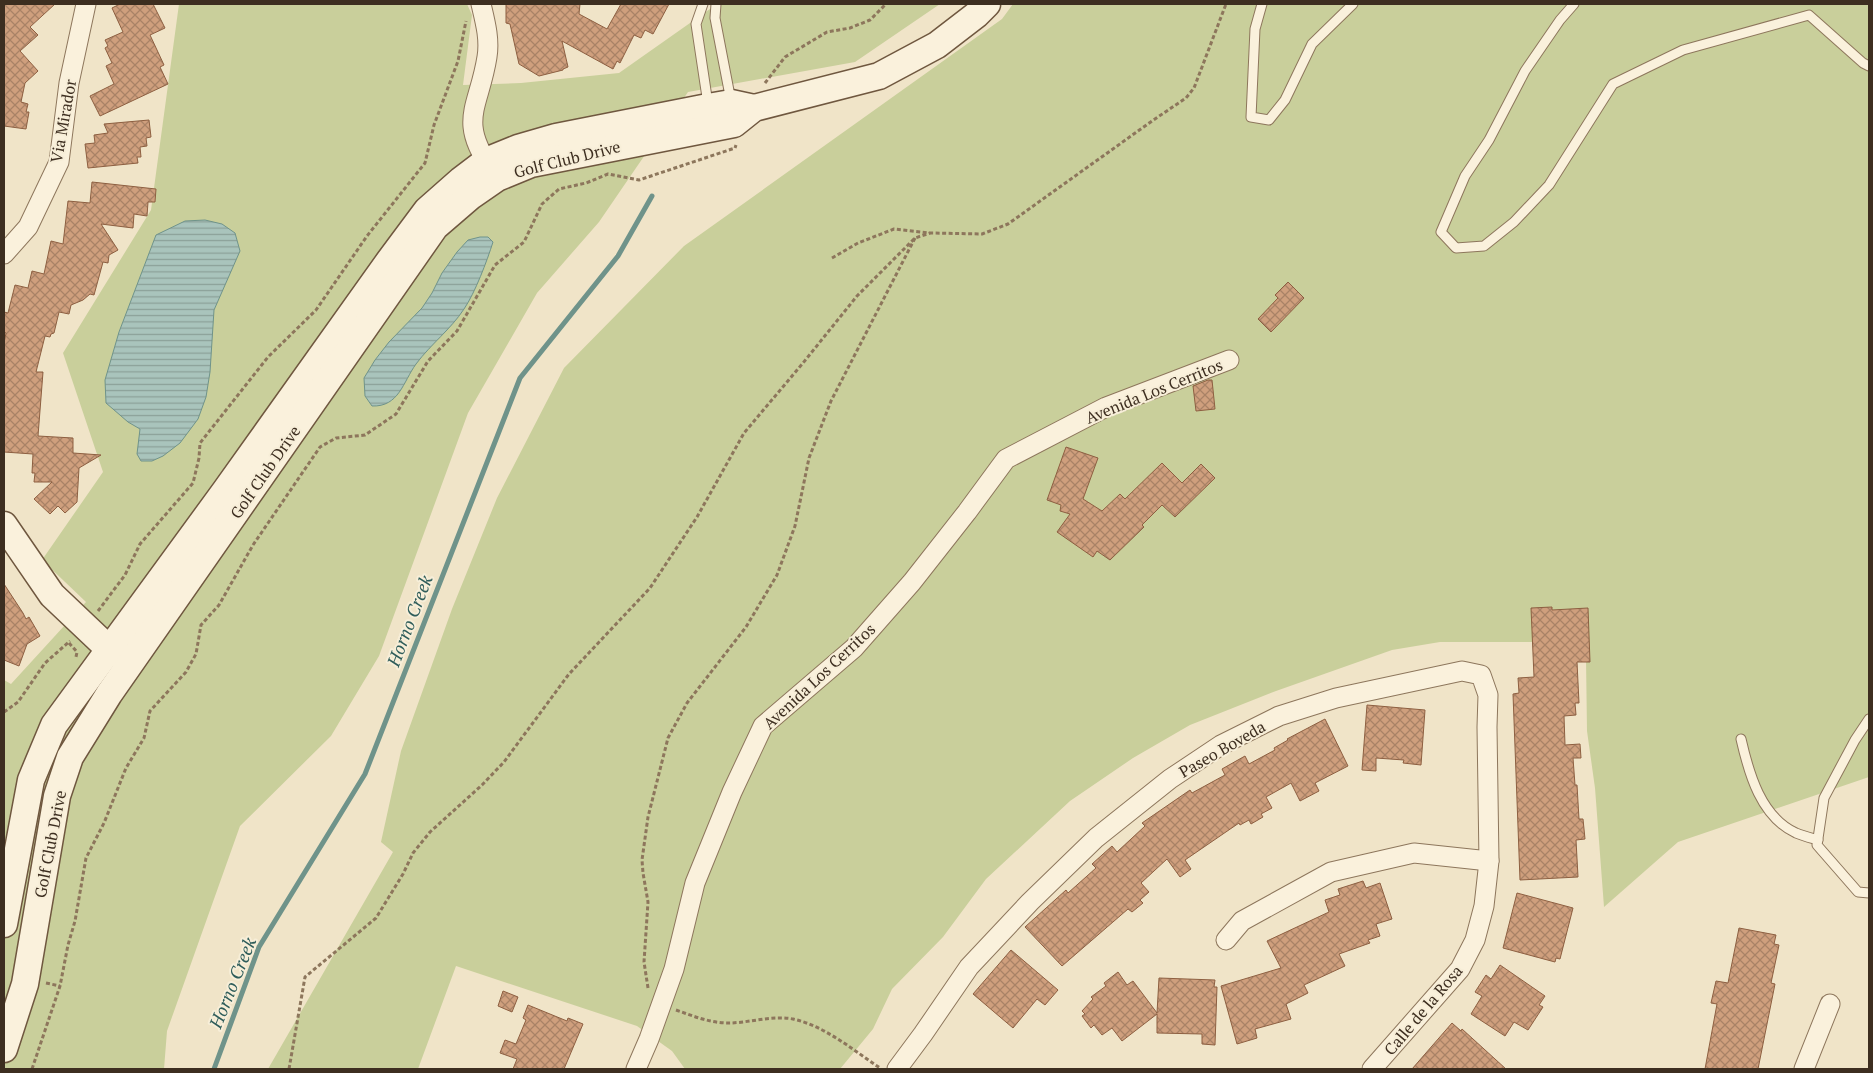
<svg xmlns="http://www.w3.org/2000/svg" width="1873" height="1073" font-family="'PT Serif',serif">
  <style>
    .green { fill: #c9cf9b }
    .water { fill: url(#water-rules); stroke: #6f938a }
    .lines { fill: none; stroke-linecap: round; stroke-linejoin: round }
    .stream { stroke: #6f938a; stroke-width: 5 }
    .building { fill: url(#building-cross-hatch); stroke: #8d5f41 }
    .lane-casing { stroke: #8d765c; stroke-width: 11 }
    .street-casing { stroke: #8d765c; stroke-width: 21 }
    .secondary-casing { stroke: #6f573f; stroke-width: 29 }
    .path { stroke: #8d765c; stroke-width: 3; stroke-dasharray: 4 2.5; stroke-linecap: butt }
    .lane { stroke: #faf1dc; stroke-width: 9 }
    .street { stroke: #faf1dc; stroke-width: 19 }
    .secondary { stroke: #faf1dc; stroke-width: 26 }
    .labels { text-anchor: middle; stroke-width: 4; stroke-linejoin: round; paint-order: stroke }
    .street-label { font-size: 16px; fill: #3d2e20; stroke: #f7eed8 }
    .water-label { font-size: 18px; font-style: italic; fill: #2f5d5a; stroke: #f7eed8 }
  </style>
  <defs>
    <pattern id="water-rules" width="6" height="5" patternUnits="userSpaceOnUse" patternTransform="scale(1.25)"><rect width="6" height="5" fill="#a9c4bc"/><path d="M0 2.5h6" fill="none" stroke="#8ba098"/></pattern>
    <pattern id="building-cross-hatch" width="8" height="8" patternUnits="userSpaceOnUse" patternTransform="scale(1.25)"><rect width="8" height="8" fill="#cf9f7d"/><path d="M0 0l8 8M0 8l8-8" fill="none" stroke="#a98266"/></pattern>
  </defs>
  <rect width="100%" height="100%" fill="#f0e4c8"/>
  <!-- green -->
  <g class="green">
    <path d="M179,4h288l5,11 -9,70 58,-2 98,-10 98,-69h223l-85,58 -167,30 -89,130 -62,71 -69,120 -89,243 -48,80 -91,90 -73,205 -3,38h-160v-389l7,4 75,-82 -44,-42 61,-88 -40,-119 88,-143z"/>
    <path d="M1013,4h856v773l-191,65 -74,65 -9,-119 -8,-57 -1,-73 -26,-16h-120l-48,8 -116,41 -86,34 -57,33 -63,43 -84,78 -43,58 -51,52 -19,40 -33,40h-155l-13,-18 -35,-25 -181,-60 -38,103h-150l125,-217 -12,-10 20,-91 51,-142 45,-111 67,-130 120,-122 318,-227z"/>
  </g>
  <!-- water -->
  <g class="water">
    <path d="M205,220l17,4 13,9 5,18 -26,59 -4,62 -4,25 -8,22 -18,24 -17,13 -11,5h-11l-4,-7 3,-25 -12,-7 -22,-19 -1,-23 14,-48 37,-97 29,-14z"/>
    <path d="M480,237h8l5,5c-6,19 -18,51 -29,67 -13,20 -33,35 -48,55 -13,18 -17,43 -44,42l-7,-10 -1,-18 11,-18 14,-18 33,-34 10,-15 10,-20 15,-21 11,-12z"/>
  </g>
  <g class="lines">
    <!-- stream -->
    <path class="stream" d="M214,1069l45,-122 106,-173 155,-396 98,-122 34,-60"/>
  </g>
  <!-- building -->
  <g class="building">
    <path d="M4,4h51l-25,23 8,8 -18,16 18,20 -13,12 -4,19 7,2 -2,8h3l-3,17 -22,-3z"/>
    <path d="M120,4h33l12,24 -15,7 14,30 -4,2 8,17 -68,32 -10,-20 24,-12 -8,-18 6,-3 -7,-15 3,-2 -3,-6 18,-8 -11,-24z"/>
    <path d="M506,4h74l-1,10 28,15 14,-25h48l-16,30 -8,-4 -4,8 -7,-3 -14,28 -3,-2 -4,8 -51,-28 6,26 -5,2v1l-24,6 -20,-12 -9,-40 -4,-1z"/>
    <path d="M149,120l2,17 -5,1 1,8 -7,1 1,10h-4l1,6 -50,5 -3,-24 10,-1 -1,-8 14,-2 -4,-9z"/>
    <path d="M92,182l64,7 -1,13h-7l-1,14 -13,-2 -1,14 -32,-4 17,26 -9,5 -1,8 -5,-1 -9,33 -4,-1 -7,6 -12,5 -2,9 -10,-2 -5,21 -3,1 -1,3 -5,-1 -9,36h7l-5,64 35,2v15l28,2 -22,13 -2,34 -12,11 -7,-7 -8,8 -16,-15 18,-17h-18l1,-9h-3l1,-19 -29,-2v-109l2,-10 -2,-1v-20l4,1 7,-28 13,3 4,-17 12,3 7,-33 12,3 5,-43 22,2z"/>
    <path d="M1288,282l16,16 -33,34 -13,-13 20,-21 -3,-3z"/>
    <path d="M1208,380h4l3,29 -19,2 -3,-25z"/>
    <path d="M1066,447l32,11 -15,41 19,12 18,-17 5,5 37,-36 20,20 19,-19 14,14 -40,39 -13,-12 -20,20 2,2 -34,33 -13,-9 -4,6 -36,-25 13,-18 -10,-3 1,-6 -14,-5z"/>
    <path d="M4,584l19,29 3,6 3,-2 11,19 -13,8 -8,22 -15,-6z"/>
    <path d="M1552,607v3l36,-2 2,54h-13l2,41h-4l1,12 -12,1 1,29 15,-1 1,14h-8l2,27h2l2,34h4l2,20 -9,1 2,37 -58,3 -7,-186 6,-1 -1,-15 16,-1 -3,-69z"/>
    <path d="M1367,705l58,5 -4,55 -18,-2 1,-3 -28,-2v13l-14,-1z"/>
    <path d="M1325,719l23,47 -33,17 4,8 -19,10 -9,-18 -25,14 6,11 -11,6 2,3 -12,7 -2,-4 -9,5 -1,-2 -54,37 6,9 -11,8 -13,-18 -26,24 8,9 -9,8 3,3 -11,9 -4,-3 -66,57 -37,-39 41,-37 2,3 28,-25 -4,-4 20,-18 5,6 28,-26 -3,-3 48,-33 2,3 33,-18 -3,-6 23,-13 4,8 26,-14 -1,-2 14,-8 -1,-1z"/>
    <path d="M1363,881l3,7 14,-5 12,36 -16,5 4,12 -12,4 2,3 -31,11 6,12 -41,19 4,8 -22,11 5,15 -36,10 2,9 -20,6 -16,-58 60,-18 -14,-27 62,-29 -4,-12 15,-5 -2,-6z"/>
    <path d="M1517,893l56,15 -13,51 -4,-1 -1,4 -52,-14z"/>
    <path d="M1739,928l37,7 -2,9 5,1 -8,38 4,1 -17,85h-53l12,-65 -6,-1 5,-22 12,2z"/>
    <path d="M1011,950l47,40 -13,15 -8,-6 -24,29 -40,-34z"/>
    <path d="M1500,965l45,31 -6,9 4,2 -15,23 -14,-8 -9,14 -34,-22 11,-18 -7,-4 11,-17 5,4z"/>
    <path d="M1118,972l9,13 6,-4 24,32 2,-35 56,2 -1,7h3l-2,58 -13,-1v-10l-45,-1v-19l-35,27 -10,-13 -10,7 -8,-10 -3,3 -9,-12 3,-2 -3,-3 11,-12 -2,-2 15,-11 -2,-3z"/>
    <path d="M503,991l15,6 -6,15 -14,-6z"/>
    <path d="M528,1005l39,16 1,-3 15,6 -19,45h-51l4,-10 -17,-6 5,-13 11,4 10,-24 -3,-2z"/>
    <path d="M1452,1023l9,8 1,-2 44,40h-94z"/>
  </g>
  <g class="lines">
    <!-- lane casing -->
    <g class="lane-casing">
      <g id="lane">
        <path d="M703,4l-7,20 12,80"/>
        <path d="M716,4l-1,14 16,83"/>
        <path d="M1262,4l-7,25 -4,88 18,3 16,-20 27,-56 41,-40"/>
        <path d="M1574,4l-14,16 -35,51 -36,69 -24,36 -24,56 15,16 28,-2 30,-24 35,-37 64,-101 70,-34 126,-35 54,48 6,3"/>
        <path d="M1869,719l-14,21 -31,58 -7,47 41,47 11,1"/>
        <path d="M1741,739c8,35 20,78 55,94 7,3 15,5 22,7"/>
      </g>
    </g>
    <!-- street casing -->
    <g class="street-casing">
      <g id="street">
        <path d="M481,4c4,17 9,35 6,53 -8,51 -30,63 5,113"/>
        <path d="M4,254l24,-27 31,-65 10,-79 17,-79"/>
        <path d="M1226,940l16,-19 89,-49 83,-19 75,8"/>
        <path d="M636,1069l13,-30 25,-70 21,-86 37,-91 31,-66 91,-78 58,-66 55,-70 39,-53 100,-52 123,-47"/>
        <path d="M897,1069l26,-35 46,-67 61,-65 66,-64 74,-59 51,-34 58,-29 57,-18 126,-27 19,4 7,20 -1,32 2,134 -5,45 -9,34 -15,29 -88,100"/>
        <path d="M1804,1069l26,-65"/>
      </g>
    </g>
    <!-- secondary casing -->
    <g class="secondary-casing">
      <g id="secondary">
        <path d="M4,525l48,70 57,54 15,9"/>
        <path d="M4,924l27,-144 23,-55 171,-234 164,-230 38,-51 34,-30 25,-19 32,-13 38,-11 152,-30 23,-4 23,5"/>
        <path d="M4,1049l21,-65 32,-188 13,-39 39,-63 326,-467 36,-31 26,-18 34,-14 203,-40 20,-16 125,-32 58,-31 39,-30 11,-11"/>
      </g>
    </g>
    <!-- path -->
    <g class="path">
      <path d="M765,83l20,-26 42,-25 23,-4 20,-8 16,-16"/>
      <path d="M832,258l26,-15 36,-14 36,4 52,1 26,-10 144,-103 34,-23 8,-10 32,-84"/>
      <path d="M98,611l27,-36 15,-31 53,-61 6,-25 1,-15 68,-86 48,-47 51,-74 58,-73 9,-38 24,-64 8,-40"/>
      <path d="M69,643l8,9 -1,5"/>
      <path d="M4,712l14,-10 27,-39 25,-22"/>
      <path d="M46,983l14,3"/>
      <path d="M648,988l-4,-26 4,-60 -5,-29 -1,-13 6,-43 20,-79 19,-35 59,-76 31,-52 18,-49 14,-68 22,-57 84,-163"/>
      <path d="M676,1010c17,6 34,13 52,13 21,0 44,-8 65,-4 32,7 60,31 87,49"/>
      <path d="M32,1069l28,-83 8,-41 7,-24 11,-63 18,-35 22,-55 18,-30 6,-27 36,-39 10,-18 5,-29 18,-20 34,-60 67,-98 16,-9 29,-3 31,-21 32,-53 29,-30 38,-66 29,-23 18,-38 17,-15 27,-6 22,-9 31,6 96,-32 1,-3"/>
      <path d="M289,1069l16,-92 71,-59 27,-44 10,-21 17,-21 52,-47 22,-23 65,-88 81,-86 47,-71 47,-84 59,-70 54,-67 58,-58 15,-5"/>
    </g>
    <!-- lane -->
    <use href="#lane" class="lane"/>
    <!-- street -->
    <use href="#street" class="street"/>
    <!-- secondary -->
    <use href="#secondary" class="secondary"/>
  </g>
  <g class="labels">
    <!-- street labels -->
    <g class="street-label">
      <text transform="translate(63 121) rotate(-80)" y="6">Via Mirador</text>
      <text transform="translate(567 159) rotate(-14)" y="6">Golf Club Drive</text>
      <text transform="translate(1154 391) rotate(-22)" y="6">Avenida Los Cerritos</text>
      <text transform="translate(265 472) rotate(-55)" y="6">Golf Club Drive</text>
      <text transform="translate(819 676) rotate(-43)" y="6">Avenida Los Cerritos</text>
      <text transform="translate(1222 749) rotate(-30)" y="6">Paseo Boveda</text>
      <text transform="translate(50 844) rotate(-79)" y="6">Golf Club Drive</text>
      <text transform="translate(1423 1010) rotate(-50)" y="6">Calle de la Rosa</text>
    </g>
    <!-- water labels -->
    <g class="water-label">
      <text transform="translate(410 621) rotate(-69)" y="6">Horno Creek</text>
      <text transform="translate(233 983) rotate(-68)" y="6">Horno Creek</text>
    </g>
  </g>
  <!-- border -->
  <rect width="1873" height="1073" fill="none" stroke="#3d2e20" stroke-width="10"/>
</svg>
